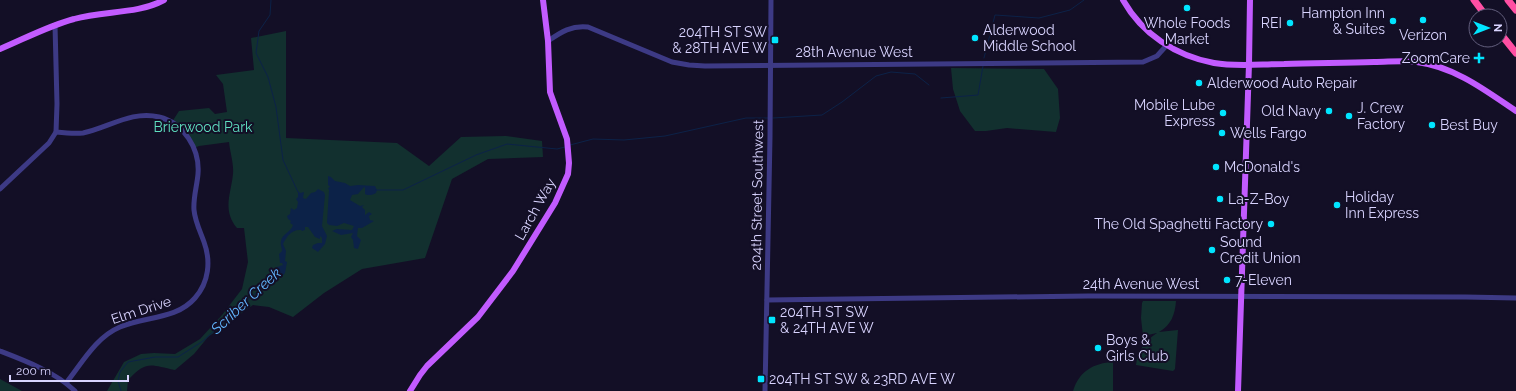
<svg xmlns="http://www.w3.org/2000/svg" width="1516" height="391" font-family="Raleway,sans-serif">
  <style>
    .green { fill: #12302f }
    .water { fill: #0c2248 }
    .lines { fill: none; stroke-linecap: round; stroke-linejoin: round }
    .stream { stroke: #0c2248; stroke-width: 1 }
    .minor { stroke: #3d3a85; stroke-width: 5 }
    .major { stroke: #c25bff; stroke-width: 6 }
    .highway { stroke: #ff4fa3; stroke-width: 7 }
    .poi-dot { fill: #00e5ff; stroke: #130f26; stroke-width: 1.5 }
    .labels { text-anchor: middle; stroke-width: 4; stroke-linejoin: round; paint-order: stroke }
    .poi-label { font-size: 14px; fill: #d9d4ff; stroke: #130f26; text-anchor: start }
    .street-label { font-size: 14px; fill: #d9d4ff; stroke: #130f26 }
    .park-label { font-size: 14px; fill: #5fe0c0; stroke: #130f26 }
    .water-label { font-size: 15px; font-style: italic; fill: #62b6ff; stroke: #130f26 }
  </style>
  <rect width="100%" height="100%" fill="#130f26"/>
  <!-- green -->
  <g class="green">
    <path d="M286,31v107l111,5 32,23 32,-29 45,-1 36,5 1,16 -55,2 -36,20 -27,79 -63,11 -38,24 -31,24 -24,-10 -16,-2 -45,32 -14,17 -19,16c-25,-5 -28,-10 -47,10l-1,11h-20l17,-29 17,-8 13,-1 21,1 25,-15 22,-24 20,-26 6,-27 -4,-34h-7c-15,-18 -6,-34 -4,-54 1,-10 -3,-22 -4,-32l-30,4 -5,2 -3,-6 -19,-20 7,-11 30,-3 6,6 12,-2 -4,-28 -7,-9 38,-5 -3,-32z"/>
    <path d="M951,68l93,1 14,20 2,29 -4,14 -49,-4 -21,3h-11l-15,-20 -7,-22z"/>
    <path d="M1143,301h33c-1,14 -5,24 -17,31l19,-2 -3,39 -2,2 -37,-6c2,-15 8,-23 21,-32l-14,3 -2,-18 1,-15z"/>
    <path d="M1113,362v29h-40c6,-20 21,-28 40,-29z"/>
    <path d="M0,379l22,12h-22z"/>
  </g>
  <!-- water -->
  <g class="water">
    <path d="M328,176l3,1 4,4 10,2 5,3 8,-1 17,1 2,4 -1,3c-3,2 -8,3 -11,1v-6l-1,-1 -6,7 -6,1 -2,5 10,6 4,-1 -2,2 3,3v5l4,-3 3,2 -3,2 1,4 4,1 -12,7h-4l-1,8 4,4 -3,9 -4,-1 -1,-8 -2,-3 2,-4 -12,2 -9,-4 5,-2 15,1 2,-4 -10,-3 -7,3 -8,-1 -2,-2 2,-33 -1,-2 2,-1 -2,-2z"/>
    <path d="M318,189l6,3 1,3 -3,31 5,10 -2,8 -7,8 -6,-4 1,-3 5,-2h4v-5l-2,-2v3l-5,-2 -7,-10h-3v3l-3,1 -1,-1c-9,-1 -14,6 -18,14l3,7 -1,10 2,1 -2,11 -4,5 -3,-4 -3,-1 2,-6 6,-2 -1,-2h-2l-1,-9 3,-3c0,-3 -2,-6 -1,-10 1,-7 10,-9 12,-16l-3,-2 1,-2 -3,-2 -1,-3 3,-2 1,-6 3,2 3,-2 1,-6 -2,-3 2,-2v-6l2,2 4,-1 -1,6 3,1 5,-6 4,-1z"/>
  </g>
  <g class="lines">
    <!-- stream -->
    <g class="stream">
      <path d="M271,0l-1,15 -11,16 -3,22 12,24 8,30 7,53 15,32"/>
      <path d="M984,58l11,-43 44,3 31,-8 14,-10"/>
      <path d="M941,98l37,-3 5,-29"/>
      <path d="M773,118l49,-3 20,-13 34,-26 15,-4 24,2 14,11"/>
      <path d="M570,145l23,-6 31,1 41,-4 81,-18h22"/>
      <path d="M376,190h27l73,-35 31,-11 50,5 8,-2"/>
      <path d="M121,391l-3,-10 2,-9 8,-10 27,-5h23l25,-16 75,-68"/>
    </g>
    <!-- minor -->
    <g class="minor">
      <path d="M548,41c13,-9 24,-16 40,-14l84,35 17,3 16,1 438,-4 14,-6 9,-10"/>
      <path d="M56,132c9,1 18,2 27,1 25,-5 49,-23 76,-16 25,6 41,32 39,57 -1,12 -5,24 -4,36 1,11 6,21 10,32 7,19 5,40 -9,56 -19,22 -50,18 -75,29 -24,10 -38,36 -54,56"/>
      <path d="M0,189l49,-46 7,-11 1,-28 -2,-79"/>
      <path d="M767,300l321,-4 378,1 50,1"/>
      <path d="M0,351c26,10 55,21 75,40"/>
      <path d="M765,391l5,-254 1,-137"/>
    </g>
    <!-- major -->
    <g class="major">
      <path d="M1123,0c19,34 53,56 91,63 22,4 47,1 70,1 30,-1 60,-1 90,-2 14,0 29,-2 43,0 38,5 68,28 99,49"/>
      <path d="M0,49c24,-10 48,-23 74,-30 30,-9 62,-4 90,-19"/>
      <path d="M410,391l10,-16 7,-9 51,-49 35,-46 42,-68 13,-29 1,-11 -2,-24 -17,-47 -2,-51 -5,-41"/>
      <path d="M1238,391l11,-327 1,-64"/>
    </g>
    <!-- highway -->
    <g class="highway">
      <path d="M1474,0l12,16"/>
      <path d="M1508,0l8,10"/>
      <path d="M1500,33l16,20"/>
    </g>
  </g>
  <!-- markers -->
  <g class="poi-dot">
    <circle cx="1187" cy="8" r="4"/>
    <circle cx="1423" cy="20" r="4"/>
    <circle cx="1393" cy="21" r="4"/>
    <circle cx="1290" cy="23" r="4"/>
    <circle cx="975" cy="38" r="4"/>
    <rect x="771" y="36" width="8" height="8" rx="2"/>
    <path d="M1477 52h4v4h4v4h-4v4h-4v-4h-4v-4h4z"/>
    <circle cx="1199" cy="83" r="4"/>
    <circle cx="1329" cy="111" r="4"/>
    <circle cx="1223" cy="113" r="4"/>
    <circle cx="1349" cy="116" r="4"/>
    <circle cx="1432" cy="125" r="4"/>
    <circle cx="1222" cy="133" r="4"/>
    <circle cx="1216" cy="167" r="4"/>
    <circle cx="1220" cy="199" r="4"/>
    <circle cx="1337" cy="205" r="4"/>
    <circle cx="1271" cy="224" r="4"/>
    <circle cx="1212" cy="250" r="4"/>
    <circle cx="1227" cy="280" r="4"/>
    <rect x="768" y="316" width="8" height="8" rx="2"/>
    <circle cx="1098" cy="348" r="4"/>
    <rect x="757" y="375" width="8" height="8" rx="2"/>
  </g>
  <g class="labels">
    <!-- poi labels -->
    <g class="poi-label">
      <text x="1385" y="18" text-anchor="end">Hampton Inn<tspan x="1385" dy="16">&amp; Suites</tspan></text>
      <text x="1187" y="28" text-anchor="middle">Whole Foods<tspan x="1187" dy="16">Market</tspan></text>
      <text x="1282" y="28" text-anchor="end">REI</text>
      <text x="983" y="35">Alderwood<tspan x="983" dy="16">Middle School</tspan></text>
      <text x="767" y="37" text-anchor="end">204TH ST SW<tspan x="767" dy="16">&amp; 28TH AVE W</tspan></text>
      <text x="1423" y="40" text-anchor="middle">Verizon</text>
      <text x="1470" y="63" text-anchor="end">ZoomCare</text>
      <text x="1207" y="88">Alderwood Auto Repair</text>
      <text x="1215" y="110" text-anchor="end">Mobile Lube<tspan x="1215" dy="16">Express</tspan></text>
      <text x="1357" y="113">J. Crew<tspan x="1357" dy="16">Factory</tspan></text>
      <text x="1321" y="116" text-anchor="end">Old Navy</text>
      <text x="1440" y="130">Best Buy</text>
      <text x="1230" y="138">Wells Fargo</text>
      <text x="1224" y="172">McDonald's</text>
      <text x="1345" y="202">Holiday<tspan x="1345" dy="16">Inn Express</tspan></text>
      <text x="1228" y="204">La-Z-Boy</text>
      <text x="1263" y="229" text-anchor="end">The Old Spaghetti Factory</text>
      <text x="1220" y="247">Sound<tspan x="1220" dy="16">Credit Union</tspan></text>
      <text x="1235" y="285">7-Eleven</text>
      <text x="780" y="317">204TH ST SW<tspan x="780" dy="16">&amp; 24TH AVE W</tspan></text>
      <text x="1106" y="345">Boys &amp;<tspan x="1106" dy="16">Girls Club</tspan></text>
      <text x="769" y="384">204TH ST SW &amp; 23RD AVE W</text>
    </g>
    <!-- street labels -->
    <g class="street-label">
      <text x="854" y="57">28th Avenue West</text>
      <text transform="translate(757 195) rotate(-89)" y="5">204th Street Southwest</text>
      <text transform="translate(535 209) rotate(-61)" y="5">Larch Way</text>
      <text x="1141" y="289">24th Avenue West</text>
      <text transform="translate(141 310) rotate(-18)" y="5">Elm Drive</text>
    </g>
    <!-- park labels -->
    <g class="park-label">
      <text x="203" y="132">Brierwood Park</text>
    </g>
    <!-- water labels -->
    <g class="water-label">
      <text transform="translate(246 301) rotate(-43)" y="5">Scriber Creek</text>
    </g>
  </g>
  <!-- north arrow -->
  <g transform="translate(1488 28) rotate(90)"><circle r="19" fill="#130f26" stroke="#625e7d"/>
  <path d="M0-3L7 15L0 10L-7 15Z" fill="#00e5ff"/>
  <text y="-6" font-size="11" font-weight="bold" text-anchor="middle" fill="#d9d4ff">N</text>
  </g>
  <!-- scale -->
  <path d="M10 375v6h118v-6" fill="none" stroke="#d9d4ff" stroke-width="2"/>
  <text x="16" y="375" font-size="12" fill="#d9d4ff" stroke="#130f26" stroke-width="3" paint-order="stroke">200 m</text>
</svg>
